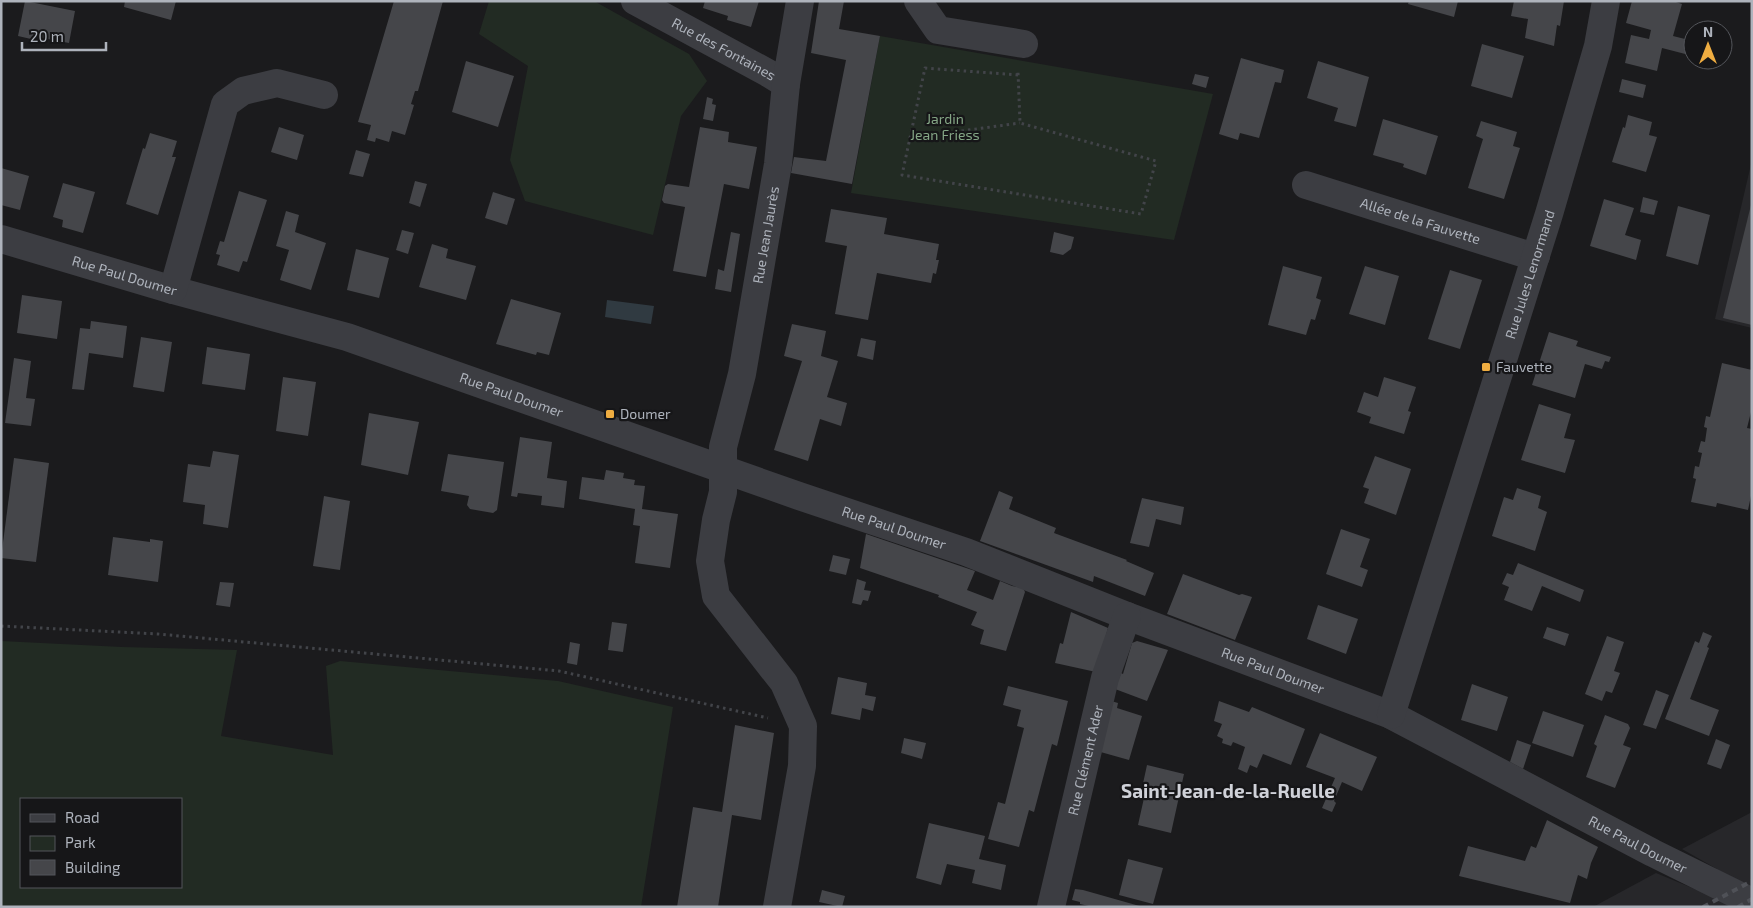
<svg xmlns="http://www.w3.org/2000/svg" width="1753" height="908" font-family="'Exo 2',sans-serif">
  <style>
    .built { fill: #27272a }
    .green { fill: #222b23; fill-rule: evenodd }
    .water { fill: #303a41 }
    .building { fill: #45464a }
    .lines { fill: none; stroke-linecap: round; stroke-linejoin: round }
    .path { stroke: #424449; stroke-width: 3; stroke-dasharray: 2.5 4; stroke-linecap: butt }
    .minor { stroke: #3c3d42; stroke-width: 28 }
    .rail { stroke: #4f5157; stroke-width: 4; stroke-dasharray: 6 5; stroke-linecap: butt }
    .poi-dot { fill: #efad41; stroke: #161618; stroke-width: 2 }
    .labels { text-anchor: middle; stroke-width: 4.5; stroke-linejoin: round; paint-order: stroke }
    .street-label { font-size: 14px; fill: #aeb3bc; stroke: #161618 }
    .park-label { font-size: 14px; fill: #85a686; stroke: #161618 }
    .poi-label { font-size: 14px; fill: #aeb3bc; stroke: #161618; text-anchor: start }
    .district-label { font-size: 19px; font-weight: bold; fill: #cfd1d8; stroke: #161618 }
  </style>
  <rect width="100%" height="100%" fill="#1b1b1d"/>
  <!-- built -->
  <g class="built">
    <path d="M1752,160v168l-37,-9z"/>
    <path d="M1752,812v95h-159l63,-34 41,17 8,-3 12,-18 -35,-20z"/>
  </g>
  <!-- green -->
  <g class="green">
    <path d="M489,1h105l95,53 18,27 -26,35 -28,119 -128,-34 -15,-41 18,-94 -49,-32z"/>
    <path d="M880,36l333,58 -39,146 -323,-47z"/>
    <path d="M1,641l121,6 115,3 -16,86 112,19 -7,-89 14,-5 218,20 115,26 -32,200h-640zM21,799h160v88h-160z"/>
  </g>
  <!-- water -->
  <path class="water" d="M607,300l47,6 -3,18 -46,-7z"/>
  <!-- building -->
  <g class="building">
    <path d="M25,1l50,10 -6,32 -37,-7 -1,3 -13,-3z"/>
    <path d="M125,1h51l-5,19 -47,-13z"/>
    <path d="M394,1h49l-25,90h-3l-4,13 3,1 -9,30 -13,-4 -3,11 -13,-4 -1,4 -8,-2 4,-15 -13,-3z"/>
    <path d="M705,1h54l-8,26 -24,-7 1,-4 -25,-8z"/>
    <path d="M819,1h25l-5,28 41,7 -28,148 -61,-11 3,-16 32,4 20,-101 -35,-7z"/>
    <path d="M1409,1h49l-4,16 -46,-13z"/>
    <path d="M1514,1h50l-4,25 -3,-1 -3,21 -29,-8 3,-19 -17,-3z"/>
    <path d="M1632,1h41l9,3 -9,32 20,5v15l-31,-8 -5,23 -32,-8 6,-28 18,4 2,-9 -25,-7z"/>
    <path d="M1482,44l42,12 -12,42 -41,-12z"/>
    <path d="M1241,58l43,12 -3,13 -6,-1 -16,56 -19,-5 -2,7 -19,-6z"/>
    <path d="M466,61l48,15 -16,51 -46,-15z"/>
    <path d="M1318,61l51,16 -13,50 -22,-6 4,-13 -31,-10z"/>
    <path d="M1195,74l14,3 -3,11 -14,-4z"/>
    <path d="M1622,79l24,6 -3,13 -24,-6z"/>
    <path d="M707,97l6,2 -1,5 4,1 -3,16 -10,-2z"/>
    <path d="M1628,115l24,7 -3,13 8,2 -11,35 -34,-10 11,-35 2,1z"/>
    <path d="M1383,119l55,17 -12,39 -23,-8 1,-3 -31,-9z"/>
    <path d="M1481,121l36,11 -4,14 7,2 -16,51 -36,-11 15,-49 -7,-3z"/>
    <path d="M279,127l25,8 -7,25 -26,-8z"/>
    <path d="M700,127l29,5 -1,10 29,5 -8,42 -25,-5 -18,93 -33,-6 12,-64 -21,-4 -2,-3 3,-14 3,-2 21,3z"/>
    <path d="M150,133l27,8 -5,16h4l-18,58 -32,-11 17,-56 2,1z"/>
    <path d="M356,150l14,4 -7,23 -14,-3z"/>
    <path d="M1,168l28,8 -9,34 -19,-5z"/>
    <path d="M415,181l12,3 -7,23 -11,-4z"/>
    <path d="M63,183l32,9 -12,41 -21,-6 1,-7 -10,-3z"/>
    <path d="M239,191l28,9 -20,62 -4,-1 -4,11 -22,-7 3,-10 -4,-1 4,-13 4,1z"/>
    <path d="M493,192l22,7 -8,26 -22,-7z"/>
    <path d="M1643,197l15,4 -4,14 -14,-3z"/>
    <path d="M1604,199l30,9 -9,27 16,5 -5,20 -46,-14z"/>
    <path d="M1751,205h1v120l-29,-7z"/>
    <path d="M1678,206l32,9 -12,50 -32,-9z"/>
    <path d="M831,209l56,9 -3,16 55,10 -3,16h3l-3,14 -3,-1 -2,10 -54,-10 -9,47 -33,-6 12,-68 -22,-4z"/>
    <path d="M286,211l13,4 -4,17 31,11 -15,47 -31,-10 9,-30 -13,-4z"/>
    <path d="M402,230l12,3 -6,21 -12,-4z"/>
    <path d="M731,232l9,2 -9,58 -16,-3 3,-20 6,2z"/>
    <path d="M1054,232l20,5 -3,12 -8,6 -13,-3z"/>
    <path d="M432,244l16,5 -2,9 30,8 -10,34 -47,-13z"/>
    <path d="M356,249l33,9 -10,40 -32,-8z"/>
    <path d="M1283,266l39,11 -6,21 5,2 -6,20 -4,-1 -5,16 -38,-10z"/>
    <path d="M1365,266l34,10 -14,49 -36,-11z"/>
    <path d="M1450,270l32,10 -22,69 -32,-10z"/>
    <path d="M22,295l40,6 -5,38 -40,-6z"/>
    <path d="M511,299l50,14 -12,42 -12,-3 -1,3 -40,-11z"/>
    <path d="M91,321l36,5 -4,32 -34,-5 -5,37 -12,-1 8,-61 10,1z"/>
    <path d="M792,324l34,7 -5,25 17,5 -11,36 20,6 -6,23 -21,-7 -12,42 -34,-11 28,-89 -18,-5z"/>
    <path d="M1549,332l29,9 -2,5 35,11 -2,5 -4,-1 -3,8 -17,-5 -10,34 -43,-13z"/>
    <path d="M141,337l31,5 -8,50 -31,-5z"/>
    <path d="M861,338l15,3 -3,19 -16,-4z"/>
    <path d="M207,347l43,7 -5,36 -43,-6z"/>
    <path d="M14,358l17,3 -5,37 9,1 -4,27 -26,-3z"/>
    <path d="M1722,363l30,7v38l-5,20 5,1v62l-4,19 -31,-7 -1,4 -25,-5 5,-23 -3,-1 2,-12 4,1 3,-14 -4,-1 3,-11 4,1 2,-14 -3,-1 2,-11 4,1z"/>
    <path d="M283,377l33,5 -8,54 -32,-5z"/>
    <path d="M1384,377l32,10 -8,24 3,1 -7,22 -35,-11 2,-6 -14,-5 7,-20 14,5z"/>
    <path d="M1539,404l32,10 -7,24 11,2 -10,33 -44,-13z"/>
    <path d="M369,413l50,9 -11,53 -47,-10z"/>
    <path d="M520,437l32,5 -5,36 20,3 -3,27 -23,-3 1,-9 -24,-3 -1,4 -6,-1z"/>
    <path d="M213,451l26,4 -11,73 -25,-4 2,-19 -22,-3 5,-38 22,3z"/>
    <path d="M448,454l56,8 -7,48 -4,3 -23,-4 -3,-4 2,-9 -28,-5z"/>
    <path d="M1375,456l36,13 -15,46 -32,-12 5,-14 -6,-2z"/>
    <path d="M14,458l35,5 -13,99 -35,-4z"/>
    <path d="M606,470l18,3 -1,5 12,2 -1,5 11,1 -3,23 36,5 -8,54 -35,-5 5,-37 -7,-1 2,-16 -56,-10 3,-22 22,3z"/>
    <path d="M1517,488l24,8 -3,12 9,4 -12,39 -43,-15 12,-39 9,3z"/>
    <path d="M999,491l14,6 -4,12 47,19 -2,5 73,27 -1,1 28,12 -9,23 -51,-20 -1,6 -113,-41z"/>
    <path d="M324,496l26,5 -10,69 -27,-4z"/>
    <path d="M1142,498l42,9 -3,18 -25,-6 -7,28 -19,-4z"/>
    <path d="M1341,529l29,10 -10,28 8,3 -6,17 -36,-13z"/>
    <path d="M866,534l109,37 -8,19 26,10 7,-19 12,5 11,2 2,4 -19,59 -26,-7 4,-14 -13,-5 6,-13 -39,-15 1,-2 -79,-27z"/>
    <path d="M113,537l37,5v-3l13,2 -5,41 -50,-7z"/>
    <path d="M833,555l17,4 -4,16 -17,-4z"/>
    <path d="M1518,563l66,27 -4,12 -38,-16 -10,25 -28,-11 5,-13 -7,-3 5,-11 6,2z"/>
    <path d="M1183,574l56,21 3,-1 10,3 -17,43 -68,-26z"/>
    <path d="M857,579l9,3 -2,8 7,1 -3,10 -5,-1 -2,5 -9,-2z"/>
    <path d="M220,582l14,1 -4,24 -14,-2z"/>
    <path d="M1318,605l40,14 -12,35 -39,-15z"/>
    <path d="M1071,612l37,16 -12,44 -41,-9 5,-20 3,1z"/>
    <path d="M612,622l15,2 -4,28 -15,-2z"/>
    <path d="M1547,627l22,7 -4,12 -22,-8z"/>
    <path d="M1703,632l9,4 -5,11 2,1 -19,51 29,11 -10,26 -44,-17 30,-78 4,2z"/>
    <path d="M1607,636l17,6 -10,29 6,2 -8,20 -6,-2 -4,10 -17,-7z"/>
    <path d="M1137,641l31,9 -21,51 -32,-12 6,-16 2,1 9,-31z"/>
    <path d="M570,642l10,2 -3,21 -10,-2z"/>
    <path d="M838,677l29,6 -2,12 11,2 -3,14 -11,-3 -2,12 -29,-6z"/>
    <path d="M1472,684l36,13 -11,34 -36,-11z"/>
    <path d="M1008,686l60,15 -11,45 -5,-2 -18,68 -5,-2 -10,37 -31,-8 10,-37 7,2 19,-76 -7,-2 4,-16 -18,-5z"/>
    <path d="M1656,690l13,5 -13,34 -13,-4z"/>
    <path d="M1111,701l7,2 -1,5 25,8 -13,44 -32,-9z"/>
    <path d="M1219,701l30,11 3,-5 53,22 -14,36 -28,-11 -6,14 -7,-3 -3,8 -9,-4 7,-22 -12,-5 -2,4 -9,-3 1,-4 -6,-3 5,-12 -8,-3z"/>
    <path d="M1543,711l41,14 -11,32 -41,-14z"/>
    <path d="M1605,715l23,9 2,4 -7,17 8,3 -16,40 -29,-11 11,-31 -3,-2z"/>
    <path d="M735,725l39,8 -13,87 -29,-5 -14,92h-41l16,-100 29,5z"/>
    <path d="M1320,733l57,24 -15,34 -20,-9 -8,19 2,2 -4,9 -10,-4 13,-30 -29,-11z"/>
    <path d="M904,738l22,5 -4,16 -21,-6z"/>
    <path d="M1716,739l14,6 -9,24 -14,-5z"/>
    <path d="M1517,740l14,5 -8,24 -13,-7z"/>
    <path d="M1147,765l37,9 -13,59 -33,-8 8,-36 -4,-1z"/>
    <path d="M1547,820l51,27 -7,16 -4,16 -9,-4 -8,28 -111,-27 9,-30 57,15 6,-15 5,2z"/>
    <path d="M929,823l56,13 -6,23 27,6 -5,25 -29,-7 3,-13 -28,-6 -6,21 -25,-7z"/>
    <path d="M1128,859l35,9 -10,36 -34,-9z"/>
    <path d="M1075,889l8,1 60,17h-50l-13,-3v-2l-8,-2z"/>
    <path d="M822,890l23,6 -3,11 -23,-5z"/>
  </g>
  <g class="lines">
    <!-- path -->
    <g class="path">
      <path d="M1018,75l-93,-7 -23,107 239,39 15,-53 -136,-38 -2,-51"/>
      <path d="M910,138l110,-15"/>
      <path d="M1,626l157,8 401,37 209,47"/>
    </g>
    <!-- minor -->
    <g class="minor">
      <path id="s1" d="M635,1l133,72 18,11"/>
      <path d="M918,1l20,29 86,14"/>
      <path id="s2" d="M1306,185l219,69 11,2"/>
      <path id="s3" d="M1,239l172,51 174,47 452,159 167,56 161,64 264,99 262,138 99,49"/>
      <path d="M173,290l52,-186 18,-13 34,-8 47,12"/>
      <path id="s4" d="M1391,715l158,-501 49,-168 8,-45"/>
      <path id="s5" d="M777,907l25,-141 1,-40 -19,-43 -68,-87 -6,-35 6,-41 7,-28v-45l19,-73 36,-210 8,-80 14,-83"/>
      <path id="s6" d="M1051,907l54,-229 22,-62"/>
    </g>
    <!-- rail -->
    <g class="rail">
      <path d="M1703,907l49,-26"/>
      <path d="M1738,907l14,-8"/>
    </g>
  </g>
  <!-- markers -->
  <g class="poi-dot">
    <rect x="1481" y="362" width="10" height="10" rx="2.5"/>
    <rect x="605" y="409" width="10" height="10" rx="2.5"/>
  </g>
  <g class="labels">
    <!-- street labels -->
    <g class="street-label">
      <text dy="5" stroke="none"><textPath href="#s1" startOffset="101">Rue des Fontaines</textPath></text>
      <text dy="5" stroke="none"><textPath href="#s2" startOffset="120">Allée de la Fauvette</textPath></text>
      <text dy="5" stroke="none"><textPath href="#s5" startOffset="708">Rue Jean Jaurès</textPath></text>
      <text dy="5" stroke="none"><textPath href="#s4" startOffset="462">Rue Jules Lenormand</textPath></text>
      <text dy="5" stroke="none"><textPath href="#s3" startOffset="129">Rue Paul Doumer</textPath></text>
      <text dy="5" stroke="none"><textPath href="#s3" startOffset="534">Rue Paul Doumer</textPath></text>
      <text dy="5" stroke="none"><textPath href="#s3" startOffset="939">Rue Paul Doumer</textPath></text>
      <text dy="5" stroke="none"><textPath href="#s3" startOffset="1344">Rue Paul Doumer</textPath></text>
      <text dy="5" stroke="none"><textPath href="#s6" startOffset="151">Rue Clément Ader</textPath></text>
      <text dy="5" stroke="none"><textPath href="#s3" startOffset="1749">Rue Paul Doumer</textPath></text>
    </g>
    <!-- park labels -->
    <g class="park-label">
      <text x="945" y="124">Jardin<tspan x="945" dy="16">Jean Friess</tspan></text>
    </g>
    <!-- poi labels -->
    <g class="poi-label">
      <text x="1496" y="372">Fauvette</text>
      <text x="620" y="419">Doumer</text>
    </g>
    <!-- district labels -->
    <g class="district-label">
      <text x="1228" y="798">Saint-Jean-de-la-Ruelle</text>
    </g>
  </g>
  <!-- border -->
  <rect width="1753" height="908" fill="none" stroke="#aeb3bc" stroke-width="5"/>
  <!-- legend -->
  <rect x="20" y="798" width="162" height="90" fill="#161618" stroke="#53555a"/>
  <rect x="30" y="814" width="25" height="8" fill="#3c3d42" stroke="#53555a"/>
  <text x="65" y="823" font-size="15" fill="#aeb3bc">Road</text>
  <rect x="30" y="836" width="25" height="15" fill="#222b23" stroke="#53555a"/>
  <text x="65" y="848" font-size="15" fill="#aeb3bc">Park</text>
  <rect x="30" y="860" width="25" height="15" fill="#45464a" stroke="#53555a"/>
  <text x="65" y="873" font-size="15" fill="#aeb3bc">Building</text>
  <!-- north arrow -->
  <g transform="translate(1708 45)"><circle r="24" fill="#161618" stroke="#53555a"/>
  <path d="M0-4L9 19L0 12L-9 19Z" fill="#efad41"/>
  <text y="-8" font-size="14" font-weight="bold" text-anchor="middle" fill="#aeb3bc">N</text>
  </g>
  <!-- scale -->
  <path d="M22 42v8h84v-8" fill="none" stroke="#aeb3bc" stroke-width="2.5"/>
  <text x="30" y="42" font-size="15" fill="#aeb3bc" stroke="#161618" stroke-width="4" paint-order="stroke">20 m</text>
</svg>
